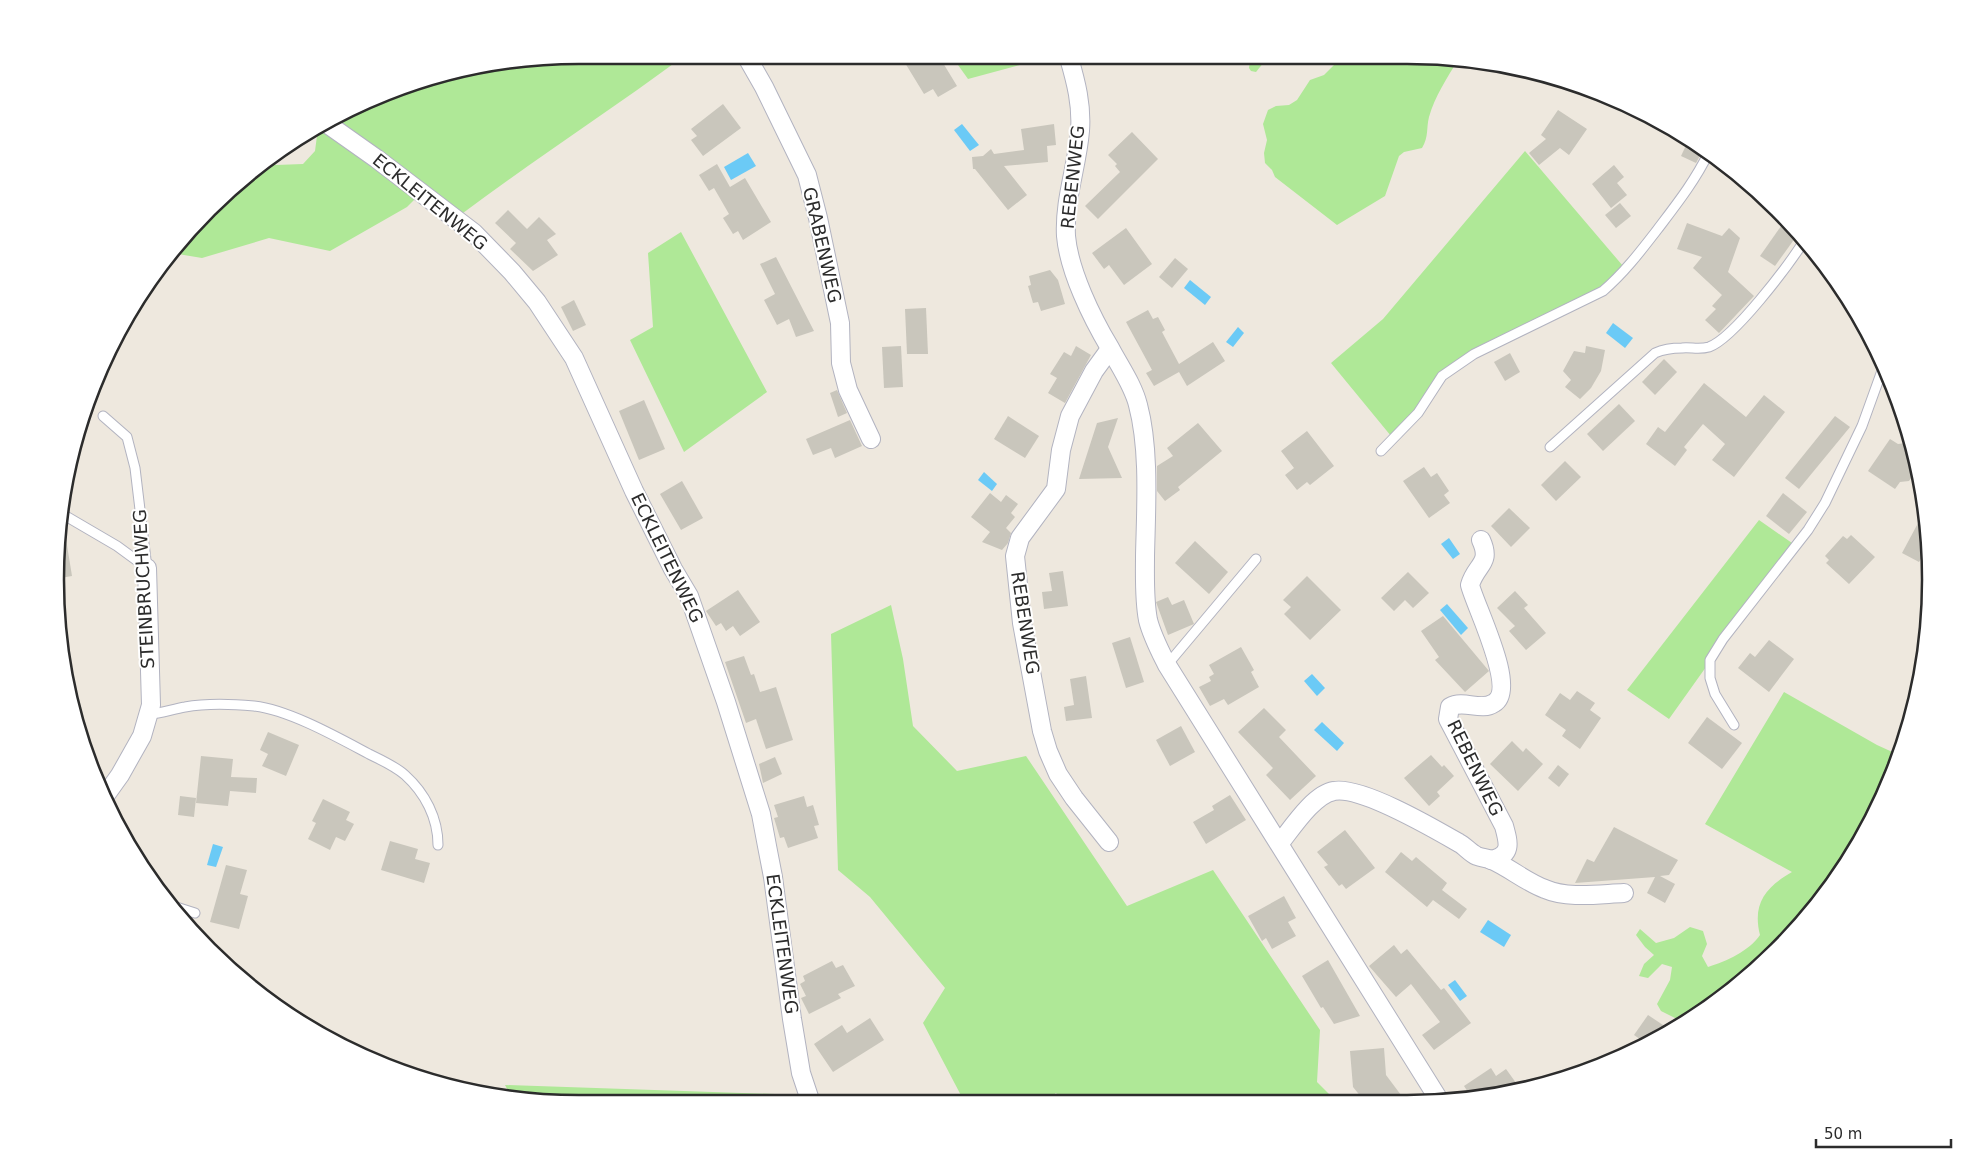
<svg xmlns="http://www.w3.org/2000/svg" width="1986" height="1159" font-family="'DejaVu Sans',sans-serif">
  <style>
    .green { fill: #afe897 }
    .water { fill: #6bcaf6 }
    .building { fill: #c9c6bc }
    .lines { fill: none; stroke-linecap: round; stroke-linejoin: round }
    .service-casing { stroke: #b2b3c0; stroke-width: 11 }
    .minor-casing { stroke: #b2b3c0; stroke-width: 20 }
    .service { stroke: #fff; stroke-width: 9 }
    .minor { stroke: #fff; stroke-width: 18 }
    .labels { text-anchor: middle; stroke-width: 4; stroke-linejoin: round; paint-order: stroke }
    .street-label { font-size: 18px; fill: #2c2c2c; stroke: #fff }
    .rim { fill: none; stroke: #2c2c2c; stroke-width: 2.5 }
  </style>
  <rect width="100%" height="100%" fill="#eee8de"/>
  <!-- green -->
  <g class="green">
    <path d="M1407,56l2,3 9,2 12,-5 28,4c-11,18 -23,36 -29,57 -3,12 0,19 -7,31l-18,4 -5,4 -14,40 -48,29 -62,-48 -3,-7 -7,-7 -1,-10 3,-13 -4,-16 5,-14 8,-4 13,-1 8,-5 13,-20 14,-5 18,-18z"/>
    <path d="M1255,57h13l-12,15 -5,-1 -2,-3 1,-7z"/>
    <path d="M953,58h93l-78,21z"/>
    <path d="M680,59c-72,53 -146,101 -217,154l-35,-27 -21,21 -77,44 -61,-13 -67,20 -30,-5 36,-44 52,-46 6,-4 10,6 27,-1 12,-13 3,-23 30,-19 63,-26 100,-23z"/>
    <path d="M1525,151l98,115 -23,22 -128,63 -33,23 -24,37 -24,25 -60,-73 52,-44z"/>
    <path d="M681,232l86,160 -83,60 -54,-112 23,-13 -5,-74z"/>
    <path d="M1759,520l33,23 -72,94 -14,22v8l-37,52 -42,-29z"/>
    <path d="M891,605l12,54 10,67 44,45 69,-15 101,150 86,-36 107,160 -3,52 21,21h-274l-8,-10 -13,10h-78l-42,-80 22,-35 -75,-91 -32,-27 -7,-236z"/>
    <path d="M1784,692l93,53 22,10 -8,25 -48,91 -66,80 -97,74 -5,-7 -14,-7 -4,-7 13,-24 2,-13 -10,-3 -14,14 -9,-2 5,-12 10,-9 -9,-8 -9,-12 4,-6 16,14 18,-5 16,-11 13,4 4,13 -5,12 6,11c19,-6 41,-16 52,-32 -8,-32 6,-48 32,-63l-87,-48z"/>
    <path d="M505,1085l270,9 3,9h-233l-34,-7z"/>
  </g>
  <!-- water -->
  <g class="water">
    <path d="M962,124l17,21 -9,6 -16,-21z"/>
    <path d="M748,153l8,13 -25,14 -7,-13z"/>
    <path d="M1190,280l21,17 -6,8 -21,-17z"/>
    <path d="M1613,323l20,15 -8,10 -19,-15z"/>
    <path d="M1238,327l6,6 -11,14 -7,-5z"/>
    <path d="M984,472l13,12 -5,7 -14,-11z"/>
    <path d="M1449,538l11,16 -7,5 -12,-15z"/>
    <path d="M1447,604l21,24 -7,7 -21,-25z"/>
    <path d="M1312,674l13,14 -8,8 -13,-15z"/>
    <path d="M1322,722l22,21 -7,8 -23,-21z"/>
    <path d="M213,844l10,3 -7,20 -9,-2z"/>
    <path d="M1488,920l23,15 -7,12 -24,-15z"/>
    <path d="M1455,980l12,16 -7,5 -12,-16z"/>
  </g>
  <!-- building -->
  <g class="building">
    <path d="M902,58h38l17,28 -19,11 -5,-8 -9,5z"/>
    <path d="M723,104l18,24 -38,28 -12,-16 6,-4 -6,-7z"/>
    <path d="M1558,110l29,19 -18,26 -9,-7 -21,17 -10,-12 17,-14 -5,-4z"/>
    <path d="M1054,124l2,21 -9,1 1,16 -44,4 23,29 -19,15 -33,-41h-2l-1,-12 11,-1 8,-7 3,5 30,-4 -3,-21z"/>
    <path d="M1132,132l26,27 -60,60 -13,-13 35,-34 -5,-6 2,-2 -9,-9z"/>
    <path d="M1689,139l15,9 -8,15 -15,-7z"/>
    <path d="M717,164l13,23 15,-9 26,44 -28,18 -5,-9 -5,3 -10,-16 6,-4 -15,-26 -5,3 -10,-16z"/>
    <path d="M1614,165l10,12 -7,6 10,12 -16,13 -19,-24z"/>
    <path d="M1620,203l11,13 -15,12 -11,-13z"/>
    <path d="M508,210l19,19 12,-12 17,17 -9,6 11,15 -25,16 -23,-22 6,-6 -21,-20z"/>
    <path d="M1786,219l12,15 -23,32 -15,-10z"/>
    <path d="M1687,223l35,13 7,-8 11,10 -12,34 26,24 -35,37 -14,-13 11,-11 -4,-3 10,-11 -29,-27 9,-11 -25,-8z"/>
    <path d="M1126,228l26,36 -28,21 -15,-20 -5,4 -12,-16z"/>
    <path d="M776,257l38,74 -18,6 -7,-18 -12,6 -13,-25 11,-6 -15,-30z"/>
    <path d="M1175,258l13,11 -16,19 -13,-11z"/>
    <path d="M1050,270l8,10 7,24 -24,7 -3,-9 -5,1 -5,-17 3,-1 -2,-9z"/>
    <path d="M574,300l12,25 -13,6 -12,-24z"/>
    <path d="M926,308l2,46h-21l-2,-45z"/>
    <path d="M1148,310l5,9 5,-2 7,13 -3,2 17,32 34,-22 12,19 -38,25 -8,-14 -25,14 -8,-13 6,-3 -26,-48z"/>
    <path d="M901,346l2,41 -19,1 -2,-41z"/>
    <path d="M1076,346l15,9 -26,48 -17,-10 9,-15 -7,-4 14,-22 7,4z"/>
    <path d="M1586,346l19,4 -4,21 -10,17 -11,11 -15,-12 6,-7 -8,-9 11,-20 11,2z"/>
    <path d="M1510,353l10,19 -15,9 -11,-19z"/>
    <path d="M1664,359l13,13 -22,23 -13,-13z"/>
    <path d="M1704,383l42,34 18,-22 21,17 -51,65 -22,-17 13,-16 -22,-20 -19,23 3,3 -12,16 -29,-22 12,-17 7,5z"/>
    <path d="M837,390l10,23 -9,4 -8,-24z"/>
    <path d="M644,400l21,49 -26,11 -20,-49z"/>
    <path d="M1619,404l16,17 -32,30 -16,-17z"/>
    <path d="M1008,416l31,20 -14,22 -31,-19z"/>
    <path d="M1835,416l15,11 -51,62 -14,-11z"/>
    <path d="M1118,418l-10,29 14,31 -43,1 18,-56z"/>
    <path d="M850,420l12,26 -27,12 -4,-10 -18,7 -7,-16z"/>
    <path d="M1198,423l24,28 -44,36 2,3 -15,11 -8,-10v-25l16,-10 -6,-8z"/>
    <path d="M1307,431l27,35 -24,19 -3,-3 -10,8 -12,-15 9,-7 -13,-17z"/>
    <path d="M1890,439l8,5 8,-1 3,10 6,6 -2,4 3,8 -7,10 -9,1 -5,7 -27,-18z"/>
    <path d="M1565,461l16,16 -25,24 -15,-16z"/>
    <path d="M1424,467l7,10 6,-4 12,18 -5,4 6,8 -21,15 -26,-37z"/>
    <path d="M682,481l21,37 -22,12 -21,-36z"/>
    <path d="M990,493l11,9 5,-7 12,9 -7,9 4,4 -9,11 5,5 -3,10 -6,7 -20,-8 8,-10 -19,-15z"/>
    <path d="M1783,493l24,19 -18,22 -23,-18z"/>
    <path d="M1509,508l21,20 -19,19 -20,-21z"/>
    <path d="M1924,512l4,35 -9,15 -17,-9z"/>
    <path d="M61,533h4l7,43 -17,3z"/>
    <path d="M1851,535l24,22 -26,27 -23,-21 3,-3 -4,-4 18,-20 4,3z"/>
    <path d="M1195,541l33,31 -19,22 -34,-31z"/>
    <path d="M1063,571l5,35 -24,3 -2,-17 10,-1 -3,-18z"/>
    <path d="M1408,572l21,21 -16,15 -8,-8 -11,11 -13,-13z"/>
    <path d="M1307,576l34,34 -31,30 -26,-26 7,-7 -8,-7z"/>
    <path d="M738,590l22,32 -20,14 -7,-10 -7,5 -5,-8 -5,3 -10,-15z"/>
    <path d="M1515,591l13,14 -4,3 22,25 -20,17 -17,-19 6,-5 -18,-18z"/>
    <path d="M1168,597l4,8 12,-5 10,24 -26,11 -12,-33z"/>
    <path d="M1443,616l46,55 -24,21 -30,-32 4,-3 -18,-26z"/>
    <path d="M1130,637l14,45 -18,6 -14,-45z"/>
    <path d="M1769,640l25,19 -25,33 -31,-24 12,-15 5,4z"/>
    <path d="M1241,647l13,23 -3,2 8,15 -31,18 -4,-6 -14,7 -11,-19 12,-6 -2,-4 5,-3 -5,-9z"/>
    <path d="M744,656l7,19 3,-1 6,18 16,-5 17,53 -27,9 -10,-30 -10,4 -21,-61z"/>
    <path d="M1086,676l6,42 -26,3 -2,-14 10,-2 -4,-26z"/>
    <path d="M1577,691l18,12 -5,7 11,8 -21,31 -18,-13 4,-6 -21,-15 15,-22 10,7z"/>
    <path d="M1264,708l22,22 -7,7 37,39 -26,24 -24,-25 7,-7 -35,-36z"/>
    <path d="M1707,717l35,26 -20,26 -34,-26z"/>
    <path d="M1181,726l14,26 -25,14 -14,-26z"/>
    <path d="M268,732l31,13 -13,31 -24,-10 6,-12 -8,-4z"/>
    <path d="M1512,741l11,11 3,-4 17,16 -25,27 -28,-27z"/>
    <path d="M1431,755l11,12 2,-2 10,11 -17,16 3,4 -11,10 -25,-28z"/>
    <path d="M201,756l32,3 -2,18 26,1 -1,15 -26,-2 -2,15 -32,-3z"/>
    <path d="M775,757l7,17 -19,9 -4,-19z"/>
    <path d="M1558,765l11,9 -10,13 -11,-9z"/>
    <path d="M1230,795l16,25 -40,24 -13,-22 21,-12 -2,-4z"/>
    <path d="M180,796l16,2 -2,19 -16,-2z"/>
    <path d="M804,796l3,11 6,-2 6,20 -5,1 4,12 -30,10 -4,-11 -4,1 -6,-20 4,-1 -4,-12z"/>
    <path d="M323,799l27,13 -4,8 8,4 -9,17 -9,-4 -6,13 -22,-11 8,-16 -4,-2z"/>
    <path d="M1614,827l64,33 -9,15 -9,1 15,8 -10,19 -18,-10 8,-16 -80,6 12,-24 7,3z"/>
    <path d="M1345,830l30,38 -29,21 -4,-5 -3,2 -15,-19 4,-2 -11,-13z"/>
    <path d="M390,841l28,8 -3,10 15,4 -6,20 -43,-13z"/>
    <path d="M1401,852l11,9 4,-4 31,26 -5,7 25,19 -8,10 -26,-19 -6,7 -42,-35z"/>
    <path d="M226,865l21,5 -7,24 8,2 -9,33 -29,-7z"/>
    <path d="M1284,896l12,22 -8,4 8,14 -24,13 -6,-11 -4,3 -14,-25z"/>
    <path d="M1394,945l7,9 6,-5 34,41 3,-2 27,35 -37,27 -12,-15 18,-13 -29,-38 -15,13 -27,-31z"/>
    <path d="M1328,960l32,56 -26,8 -11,-17 -2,1 -19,-32z"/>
    <path d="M832,961l4,7 7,-3 12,21 -17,8 3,4 -32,16 -8,-16 5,-2 -6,-12 5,-3 -2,-5z"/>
    <path d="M1648,1015l24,16 -25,13 -13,-9z"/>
    <path d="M870,1018l14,22 -51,32 -19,-28 28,-19 5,8z"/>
    <path d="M1384,1048l2,27 21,28h-41l-13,-16 -3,-36z"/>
    <path d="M1491,1068l5,8 10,-7 13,18 -53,11 4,-3 -6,-9z"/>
  </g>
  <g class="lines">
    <!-- service casing -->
    <g class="service-casing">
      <g id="service">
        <path d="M103,416l24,21 8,31 12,100"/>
        <path d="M1550,447l105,-94c9,-4 17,-5 27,-5 9,-1 17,2 27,-1 25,-9 79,-81 95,-106"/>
        <path d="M1381,451l37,-38 24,-37 32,-22 129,-63c21,-18 37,-39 54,-61 19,-25 38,-49 52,-78"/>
        <path d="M64,515l53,31 30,22"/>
        <path d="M1167,665l89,-106"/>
        <path d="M148,714c14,0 24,-5 37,-7 22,-4 47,-3 69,-1 35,4 83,31 115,48 12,6 26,12 36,21 20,18 33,43 33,70"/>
        <path d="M1734,725l-19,-31 -5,-16v-18l13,-21 85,-109 17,-27 37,-77 22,-61"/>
        <path d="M170,905l25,8"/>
      </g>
    </g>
    <!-- minor casing -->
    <g class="minor-casing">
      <g id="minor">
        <path d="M1069,58c7,24 13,47 11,73 -3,36 -16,69 -14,105 3,35 26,82 44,112 10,19 23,37 28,57 12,45 8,104 7,151 0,21 -1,43 3,64 4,16 12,31 19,45l274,438"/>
        <path d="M748,59l16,28 43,88 11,43 22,105 1,40 7,27 23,49"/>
        <path d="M326,123l51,36 97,74 38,39 25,30 37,56 60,133 39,78 16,27 37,106 35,112 6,32 6,31 19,142 9,54 10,30"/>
        <path d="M1481,540c11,24 -5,24 -11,45 5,21 48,104 24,118 -13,9 -30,-4 -44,4l-2,12 56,107c5,18 8,29 -13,34"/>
        <path d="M105,796l15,-21 22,-39 9,-31 -4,-137"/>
        <path d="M1109,842l-35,-44 -16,-24 -10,-23 -6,-20 -20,-108 -7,-67 5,-18 36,-49 5,-39 9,-34 24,-45 16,-22"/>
        <path d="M1280,843c12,-15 34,-49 54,-52 27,-5 99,37 125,52 6,3 11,10 18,13 5,2 10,2 15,4 18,8 34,22 53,29 23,10 54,5 79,4"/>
      </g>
    </g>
    <!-- service -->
    <use href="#service" class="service"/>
    <!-- minor -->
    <use href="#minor" class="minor"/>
  </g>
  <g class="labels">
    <!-- street labels -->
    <g class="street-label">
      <text transform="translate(1073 177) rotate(-84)" y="6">REBENWEG</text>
      <text transform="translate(430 202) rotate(39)" y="6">ECKLEITENWEG</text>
      <text transform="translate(822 245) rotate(77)" y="6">GRABENWEG</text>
      <text transform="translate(667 558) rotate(64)" y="6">ECKLEITENWEG</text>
      <text transform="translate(144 589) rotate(-93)" y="6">STEINBRUCHWEG</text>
      <text transform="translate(1025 623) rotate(81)" y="6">REBENWEG</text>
      <text transform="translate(1475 768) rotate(64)" y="6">REBENWEG</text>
      <text transform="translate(782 944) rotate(82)" y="6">ECKLEITENWEG</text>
    </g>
  </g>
  <!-- crop -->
  <path d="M0 0H1986V1159H0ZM579 64H1407A515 515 0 0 1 1922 579V580A515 515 0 0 1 1407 1095H579A515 515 0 0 1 64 580V579A515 515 0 0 1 579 64Z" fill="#fff" fill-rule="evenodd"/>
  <path class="rim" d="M579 64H1407A515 515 0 0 1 1922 579V580A515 515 0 0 1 1407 1095H579A515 515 0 0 1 64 580V579A515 515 0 0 1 579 64Z"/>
  <!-- scale -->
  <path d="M1816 1139v8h135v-8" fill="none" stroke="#2c2c2c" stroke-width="2.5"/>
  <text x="1824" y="1139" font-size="15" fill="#2c2c2c" stroke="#ffffff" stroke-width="4" paint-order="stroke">50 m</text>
</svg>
